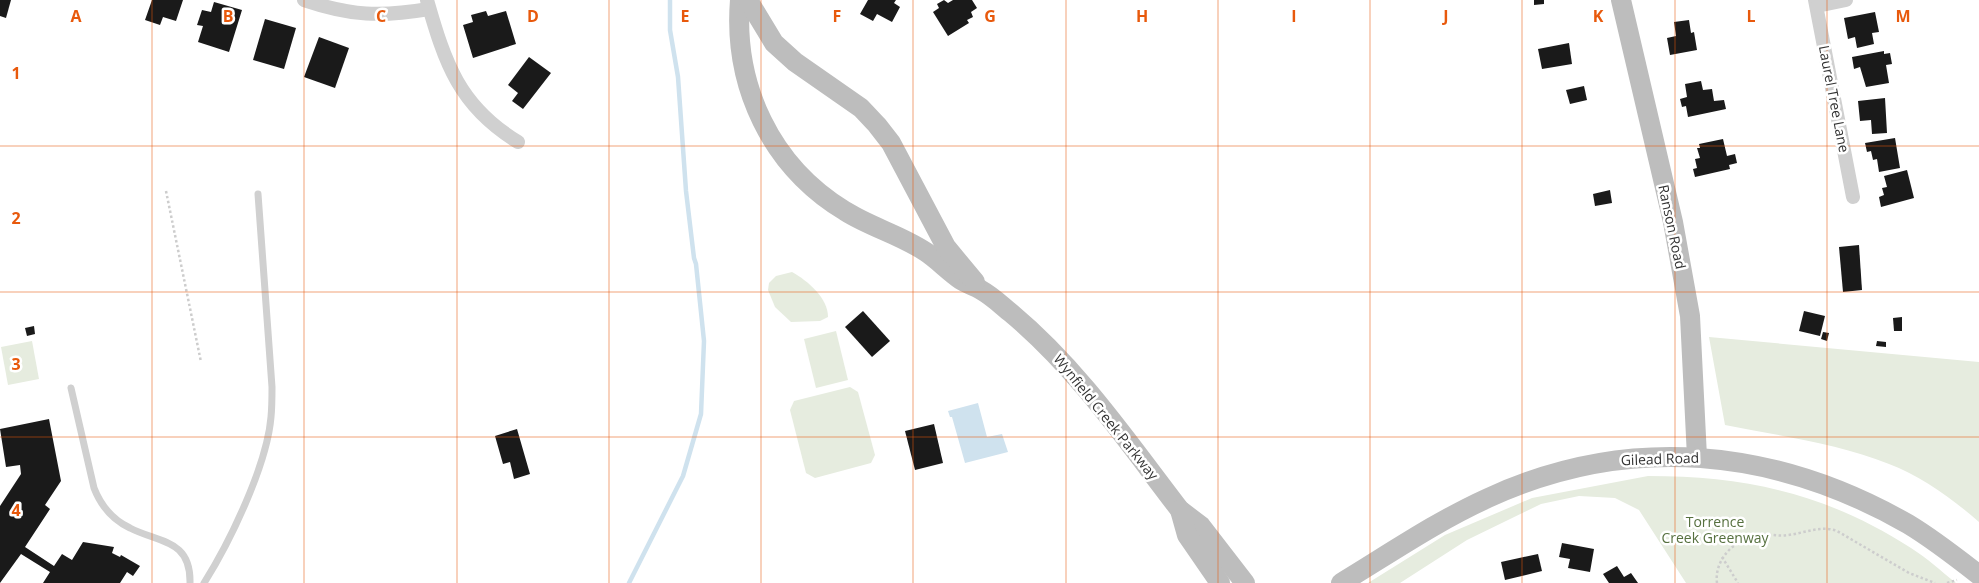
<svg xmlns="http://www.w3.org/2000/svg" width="1979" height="583" font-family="'Open Sans',sans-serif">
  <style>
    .green { fill: #e6ecdf }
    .water { fill: #cfe2ee }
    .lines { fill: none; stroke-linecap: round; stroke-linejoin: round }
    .stream { stroke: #cfe2ee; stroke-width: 4.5 }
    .building { fill: #1a1a1a }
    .path { stroke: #cdcdcd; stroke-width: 2.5; stroke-dasharray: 2.5 2.5; stroke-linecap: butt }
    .lane { stroke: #d0d0d0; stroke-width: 7 }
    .street { stroke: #d0d0d0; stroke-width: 14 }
    .secondary { stroke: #bdbdbd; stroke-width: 20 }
    .grid { fill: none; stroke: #e8590c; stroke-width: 1; stroke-opacity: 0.55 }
    .labels { text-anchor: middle; stroke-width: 5; stroke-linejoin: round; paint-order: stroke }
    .street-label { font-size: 14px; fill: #333; stroke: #fff }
    .park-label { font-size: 14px; fill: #56703f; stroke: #fff }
    .grid-label { font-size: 16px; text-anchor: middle; font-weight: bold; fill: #e8590c; stroke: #fff; stroke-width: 5; stroke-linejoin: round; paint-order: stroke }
  </style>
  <rect width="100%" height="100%" fill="#fff"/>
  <!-- green -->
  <g class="green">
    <path d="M792,272c16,9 36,26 36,45l-8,4 -29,1 -16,-15 -7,-17 1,-7 7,-7z"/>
    <path d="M836,331l12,49 -32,8 -12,-49z"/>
    <path d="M1709,337l270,25v160c-25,-22 -58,-46 -90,-58 -52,-21 -109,-28 -164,-39z"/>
    <path d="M32,341l7,38 -31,6 -7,-38z"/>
    <path d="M850,387l8,5 17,63 -4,8 -56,15 -9,-5 -16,-63 4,-9z"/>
    <path d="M1648,476c99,0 179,18 263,72 16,10 30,23 45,35h-270l-47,-73 -24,-12 -36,-2 -38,8 -74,36 -67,43h-32l77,-48 87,-37z"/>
  </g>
  <!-- water -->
  <path class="water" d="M978,403l9,34 15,-3 6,18 -43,11 -13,-46h-2l-2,-6z"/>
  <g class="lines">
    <!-- stream -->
    <path class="stream" d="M629,583l54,-107 18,-62 3,-73 -8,-77 -2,-6 -8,-67 -8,-114 -8,-47v-30"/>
  </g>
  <!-- building -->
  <g class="building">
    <path d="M0,0h11l-5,18 -6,-2z"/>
    <path d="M152,0h31l-7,21 -13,-4 -3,8 -15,-5z"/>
    <path d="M868,0h28l-2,3 6,4 -8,15 -15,-8 -4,7 -13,-7z"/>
    <path d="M944,0l4,3 5,-3h19l5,8 -6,4 2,5 -6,3 2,3 -21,13 -15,-24 6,-4 -2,-4z"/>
    <path d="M1534,0h10v4l-10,1z"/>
    <path d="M214,2l28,8 -13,42 -31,-10 5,-16 -6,-1 5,-15 9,2z"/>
    <path d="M486,11l2,5 18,-5 10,33 -43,14 -10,-33 10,-3 -2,-7z"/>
    <path d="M1875,12l4,20 -7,1 2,11 -17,4 -2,-11 -7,2 -4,-21z"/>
    <path d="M265,19l31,9 -12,41 -31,-9z"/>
    <path d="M1689,20l2,13 3,-1 3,18 -27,5 -3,-17 9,-2 -2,-14z"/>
    <path d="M319,37l30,11 -14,40 -31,-11z"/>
    <path d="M1569,43l3,21 -30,5 -4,-20z"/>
    <path d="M1884,51v3l6,-1 2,11 -6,1 3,18 -23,4 -6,-20 -6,2 -2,-12z"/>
    <path d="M529,57l22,16 -28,36 -11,-8 6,-8 -10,-8z"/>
    <path d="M1701,81l2,9 9,-1 2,12 10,-1 2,9 -38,8 -2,-11 -4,1 -2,-8 7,-2 -2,-13z"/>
    <path d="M1584,86l3,14 -17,4 -4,-14z"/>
    <path d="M1885,98l2,35 -15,1 -1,-14 -11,1 -2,-20z"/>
    <path d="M1895,138l5,30 -21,4 -2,-13 -4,1 -2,-9 -4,1 -2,-9z"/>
    <path d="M1723,139l4,17 8,-2 2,9 -8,2 1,4 -35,8 -2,-8 4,-1 -2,-9 5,-1 -3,-10h3l-1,-4z"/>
    <path d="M1907,170l7,28 -33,9 -2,-10 5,-2 -2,-7 5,-1 -3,-11z"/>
    <path d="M1610,190l2,13 -17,3 -2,-12z"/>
    <path d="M1859,245l3,45 -19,2 -4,-45z"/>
    <path d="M863,311l27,30 -18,16 -27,-30z"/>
    <path d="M1804,311l21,5 -5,20 -21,-5z"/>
    <path d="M1902,317v14h-8l-1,-13z"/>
    <path d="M34,326l1,8 -8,2 -2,-8z"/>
    <path d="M1823,332l6,1 -2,8 -6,-2z"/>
    <path d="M1877,341l9,1v5l-10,-1z"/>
    <path d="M49,419l12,62 -16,24 5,4 -25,38 29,19 8,-12 10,6 11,-18 31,5 -2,6 8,4 1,-2 19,11 -7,10 -6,-4 -7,11h-77l7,-11 -29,-18 -21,29v-77l21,-32 -1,-9 -14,2 -6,-38z"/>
    <path d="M934,424l9,39 -28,7 -10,-39z"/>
    <path d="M517,429l13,45 -16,5 -4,-17 -7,2 -8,-28z"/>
    <path d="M1562,543l32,6 -4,23 -22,-4 2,-9 -11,-2z"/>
    <path d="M1538,554l4,17 -37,9 -4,-18z"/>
    <path d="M1617,566l7,11 7,-4 7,10h-29l-6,-9z"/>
  </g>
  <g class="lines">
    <!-- path -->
    <g class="path">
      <path d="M166,191l35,171"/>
      <path d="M1722,557l16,26"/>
      <path d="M1717,583c-3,-24 18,-44 41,-48 9,-2 20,2 30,0 17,-2 33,-10 49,-4l72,42 26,10"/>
      <path d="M1947,583l10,-3"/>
    </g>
    <!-- lane -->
    <g class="lane">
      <path d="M71,388l23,100c7,18 19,32 36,40 29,15 61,11 60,55"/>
      <path d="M204,583c26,-41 63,-118 67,-166 1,-10 1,-20 1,-30l-14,-193"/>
    </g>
    <!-- street -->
    <g class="street">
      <path d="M304,0c47,16 77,17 125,9"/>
      <path d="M427,0c18,63 32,106 91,142"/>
      <path d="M1815,0l38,197"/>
      <path d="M1817,6l29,-6"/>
    </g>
    <!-- secondary -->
    <g class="secondary">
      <path d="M740,0c-7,86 31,166 105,211 25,16 56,24 81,41 12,8 22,19 35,28 6,4 14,6 20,10 11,6 20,15 30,23 67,56 116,128 169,197l21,16 44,57"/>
      <path d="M748,0l26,43 21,19 66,46 16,17 14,18 55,104 29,35"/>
      <path d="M1621,0l52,222 17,94 7,141"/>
      <path d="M1180,510l7,25 33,48"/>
      <path d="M1341,583c48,-29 96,-62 147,-85 141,-65 287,-50 420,26 25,15 48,33 71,51"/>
    </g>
  </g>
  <!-- grid -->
  <path class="grid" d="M152,0v583M304,0v583M457,0v583M609,0v583M761,0v583M913,0v583M1066,0v583M1218,0v583M1370,0v583M1522,0v583M1675,0v583M1827,0v583M0,146h1979M0,292h1979M0,437h1979"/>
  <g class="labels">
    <!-- street labels -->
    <g class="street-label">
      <text transform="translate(1834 99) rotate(79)" y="5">Laurel Tree Lane</text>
      <text transform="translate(1672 227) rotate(78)" y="5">Ranson Road</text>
      <text transform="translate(1106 417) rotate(51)" y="5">Wynfield Creek Parkway</text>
      <text transform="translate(1660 459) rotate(-2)" y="5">Gilead Road</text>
    </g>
    <!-- park labels -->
    <g class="park-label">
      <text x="1715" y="527">Torrence<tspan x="1715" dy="16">Creek Greenway</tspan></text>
    </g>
  </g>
  <g class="grid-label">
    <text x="76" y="22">A</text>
    <text x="228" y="22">B</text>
    <text x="381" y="22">C</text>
    <text x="533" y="22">D</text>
    <text x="685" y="22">E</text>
    <text x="837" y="22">F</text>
    <text x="990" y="22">G</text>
    <text x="1142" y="22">H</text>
    <text x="1294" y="22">I</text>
    <text x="1446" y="22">J</text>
    <text x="1598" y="22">K</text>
    <text x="1751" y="22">L</text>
    <text x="1903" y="22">M</text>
    <text x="16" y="79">1</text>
    <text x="16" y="224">2</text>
    <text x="16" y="370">3</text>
    <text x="16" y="516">4</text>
  </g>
</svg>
